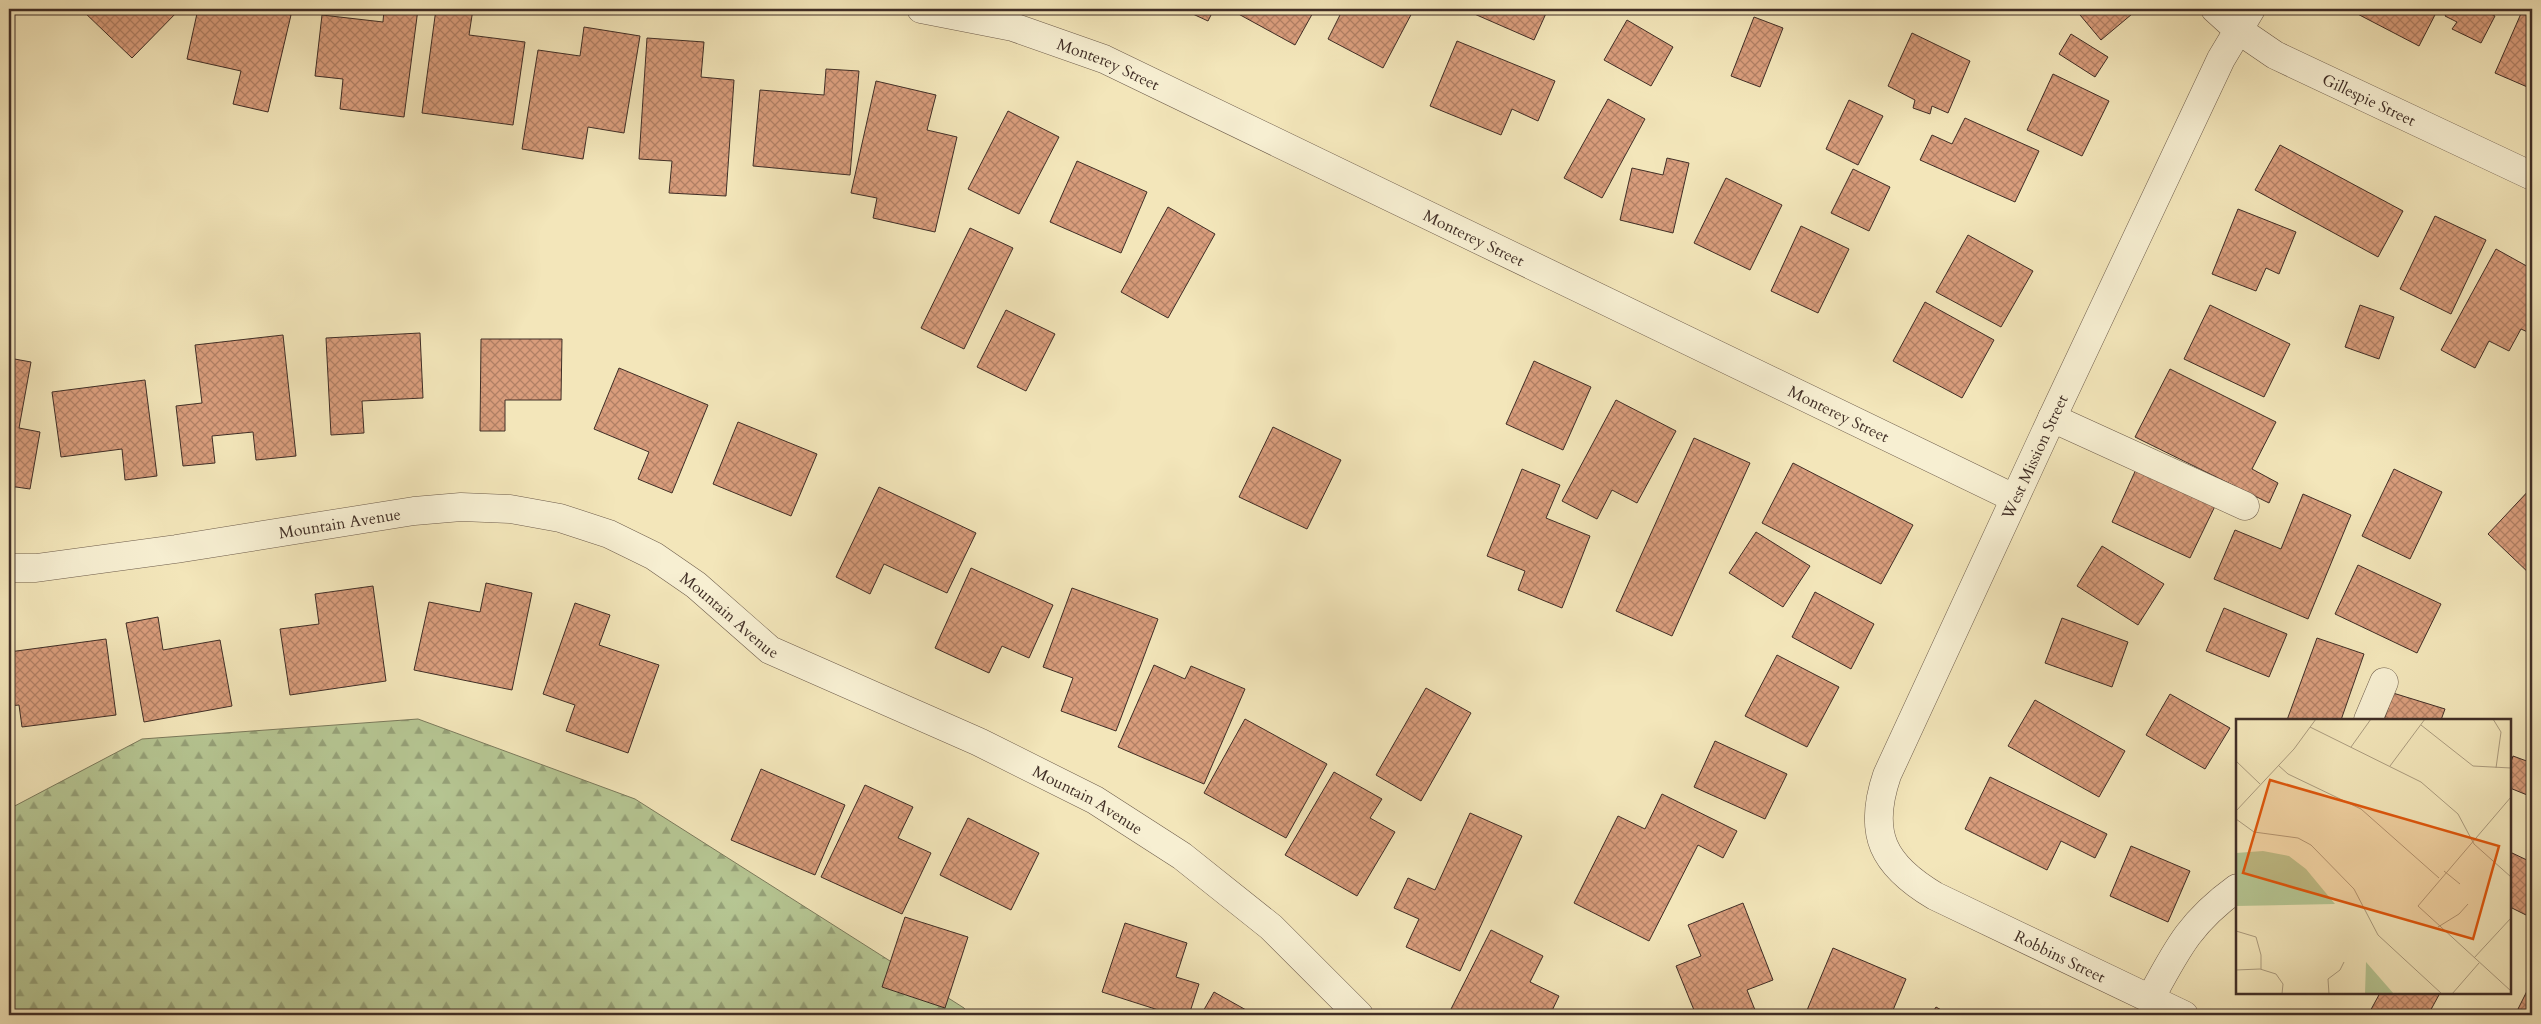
<svg xmlns="http://www.w3.org/2000/svg" width="2541" height="1024" font-family="Cardo,serif">
  <style>
    .forest { fill: url(#forest-firs); stroke: #7b7a5c }
    .building { fill: url(#building-cross-hatch); stroke: #402e26 }
    .lines { fill: none; stroke-linecap: round; stroke-linejoin: round }
    .minor-casing { stroke: #6d5c4b; stroke-width: 29 }
    .minor { stroke: #f7efd2; stroke-width: 28 }
    .labels { text-anchor: middle; stroke-width: 4.5; stroke-linejoin: round; paint-order: stroke }
    .street-label { font-size: 16px; fill: #402e26; stroke: #f7efd2 }
    .inset-road { fill: none; stroke: #ab9c7f; stroke-width: 1 }
    .view { fill: #e0570d; fill-opacity: 0.15; stroke: #e0570d; stroke-width: 2.5 }
    .inset-edge { fill: none; stroke: #402e26; stroke-width: 2.5 }
  </style>
  <defs>
    <pattern id="forest-firs" width="22" height="20" patternUnits="userSpaceOnUse" patternTransform="scale(1.25)"><rect width="22" height="20" fill="#b6c693"/><path d="M5 1l3.5 6h-7zM16 11l3.5 6h-7z" fill="#95a178"/></pattern>
    <pattern id="building-cross-hatch" width="8" height="8" patternUnits="userSpaceOnUse" patternTransform="scale(1.25)"><rect width="8" height="8" fill="#d99d7c"/><path d="M0 0l8 8M0 8l8-8" fill="none" stroke="#b18065"/></pattern>
  </defs>
  <rect width="100%" height="100%" fill="#f3e6ba"/>
  <filter id="stains"><feTurbulence type="fractalNoise" baseFrequency=".004" numOctaves="4"/><feColorMatrix values="0 0 0 0 .2 0 0 0 0 .09 0 0 0 0 .02 0 0 0 .5 -.17"/></filter>
  <radialGradient id="worn" r=".72"><stop offset=".6" stop-color="#630" stop-opacity="0"/><stop offset="1" stop-color="#630" stop-opacity=".3"/></radialGradient>
  <!-- forest -->
  <path class="forest" d="M418,719l217,80 329,209 7,7h-962v-206l133,-70z"/>
  <!-- building -->
  <g class="building">
    <path d="M83,9h97l-48,49 -50,-48z"/>
    <path d="M198,9h65l28,6 -23,97 -35,-8 8,-33 -54,-12z"/>
    <path d="M384,9h34l-14,108 -64,-8 3,-30 -28,-3 7,-61 61,7z"/>
    <path d="M436,9h37l-4,26 56,7 -12,83 -91,-12z"/>
    <path d="M1182,9h32l-6,12z"/>
    <path d="M1234,9h81l-20,36 -62,-34z"/>
    <path d="M1343,9h71l-31,59 -55,-29z"/>
    <path d="M1463,9h85l-14,31z"/>
    <path d="M2075,9h63l-37,31z"/>
    <path d="M2348,9h90l-19,37z"/>
    <path d="M2449,9h32l14,7 -14,27 -29,-14 5,-7 -12,-6z"/>
    <path d="M2523,9h9v80l-37,-16z"/>
    <path d="M1754,17l29,11 -23,59 -29,-11z"/>
    <path d="M1627,20l46,27 -22,39 -47,-26z"/>
    <path d="M584,27l56,9 -16,97 -36,-6 -5,32 -61,-10 16,-99 42,6z"/>
    <path d="M1912,33l58,28 -22,52 -16,-7 -2,8 -17,-6 2,-8 -27,-14z"/>
    <path d="M2071,34l37,23 -13,20 -36,-23z"/>
    <path d="M647,38l57,4 -3,35 33,3 -8,116 -57,-3 3,-32 -33,-2z"/>
    <path d="M1457,41l98,40 -17,40 -26,-12 -11,26 -71,-29z"/>
    <path d="M826,69l33,2 -9,104 -97,-9 7,-76 64,5z"/>
    <path d="M2053,74l56,27 -27,55 -55,-26z"/>
    <path d="M876,81l60,14 -9,35 30,7 -22,95 -62,-14 4,-20 -26,-5z"/>
    <path d="M1608,99l37,20 -43,79 -38,-20z"/>
    <path d="M1849,100l34,16 -25,49 -32,-16z"/>
    <path d="M1008,111l51,26 -40,77 -51,-25z"/>
    <path d="M1965,118l74,33 -24,51 -95,-42 12,-25 20,9z"/>
    <path d="M2280,145l123,66 -25,46 -123,-67z"/>
    <path d="M1667,158l22,5 -16,70 -53,-13 12,-52 31,7z"/>
    <path d="M1077,161l70,31 -26,61 -71,-31z"/>
    <path d="M1853,169l37,18 -21,44 -38,-18z"/>
    <path d="M1726,178l56,27 -32,65 -56,-27z"/>
    <path d="M1168,207l47,27 -47,84 -47,-26z"/>
    <path d="M2238,209l58,23 -17,42 -13,-6 -10,23 -44,-17z"/>
    <path d="M2435,216l51,24 -35,74 -51,-25z"/>
    <path d="M1801,226l48,23 -31,64 -47,-22z"/>
    <path d="M970,228l43,20 -49,101 -43,-21z"/>
    <path d="M1968,235l65,36 -32,56 -65,-35z"/>
    <path d="M2496,249l36,20v65l-11,-5 -12,22 -20,-10 -14,27 -34,-18z"/>
    <path d="M1925,302l69,38 -32,58 -69,-37z"/>
    <path d="M2210,305l80,39 -26,53 -80,-38z"/>
    <path d="M2360,305l34,12 -15,42 -34,-12z"/>
    <path d="M1006,310l49,24 -29,57 -49,-24z"/>
    <path d="M420,333l3,65 -61,3 2,32 -33,2 -5,-97z"/>
    <path d="M283,335l13,121 -40,4 -3,-28 -41,4 3,27 -32,3 -7,-60 26,-3 -7,-58z"/>
    <path d="M481,339h81l-1,61h-56v31h-25z"/>
    <path d="M9,358l22,4 -12,66 21,4 -10,57 -21,-3z"/>
    <path d="M1534,361l57,26 -28,63 -57,-26z"/>
    <path d="M619,368l89,37 -36,88 -34,-14 11,-27 -55,-23z"/>
    <path d="M2170,369l106,53 -24,47 26,14 -9,20 -134,-66z"/>
    <path d="M145,380l12,96 -32,4 -3,-31 -61,8 -9,-65z"/>
    <path d="M1616,400l60,31 -39,72 -25,-13 -15,29 -35,-18z"/>
    <path d="M738,422l79,32 -26,62 -78,-32z"/>
    <path d="M1273,427l68,33 -34,69 -68,-32z"/>
    <path d="M1694,438l56,25 -78,173 -56,-25z"/>
    <path d="M1793,463l120,62 -32,59 -119,-61z"/>
    <path d="M2138,465l79,37 -27,56 -78,-36z"/>
    <path d="M1522,469l38,16 -14,33 44,18 -28,72 -44,-18 7,-19 -38,-15z"/>
    <path d="M2394,469l48,23 -32,67 -48,-23z"/>
    <path d="M879,487l97,46 -29,60 -63,-29 -14,30 -34,-17z"/>
    <path d="M2532,487v89l-44,-42z"/>
    <path d="M2303,494l48,21 -43,104 -94,-40 21,-49 46,19z"/>
    <path d="M1756,532l54,34 -27,41 -54,-34z"/>
    <path d="M2102,546l62,38 -26,41 -61,-39z"/>
    <path d="M2358,565l83,39 -24,49 -82,-39z"/>
    <path d="M971,568l82,37 -24,53 -27,-12 -13,27 -54,-25z"/>
    <path d="M486,583l46,10 -20,97 -98,-20 15,-68 51,10z"/>
    <path d="M373,586l13,95 -96,14 -10,-66 39,-5 -4,-30z"/>
    <path d="M1072,588l86,31 -42,112 -55,-20 12,-33 -30,-11z"/>
    <path d="M1815,592l59,32 -23,45 -59,-32z"/>
    <path d="M575,603l35,12 -11,30 60,20 -31,88 -62,-22 9,-26 -32,-11z"/>
    <path d="M2224,608l63,26 -18,43 -63,-26z"/>
    <path d="M158,617l5,33 57,-10 12,66 -88,16 -18,-99z"/>
    <path d="M2062,618l66,24 -16,45 -67,-24z"/>
    <path d="M2317,638l47,16 -23,66h-54z"/>
    <path d="M106,639l10,76 -94,12 -3,-22 -10,1v-54z"/>
    <path d="M1777,655l62,32 -32,60 -62,-31z"/>
    <path d="M1154,665l31,14 6,-13 54,23 -41,95 -86,-37z"/>
    <path d="M1426,688l45,25 -50,88 -45,-26z"/>
    <path d="M2393,693l52,16 -4,11h-57z"/>
    <path d="M2170,694l60,34 -25,41 -59,-34z"/>
    <path d="M2035,700l90,51 -26,46 -91,-51z"/>
    <path d="M1245,719l82,45 -41,74 -82,-45z"/>
    <path d="M1715,741l72,33 -22,45 -71,-32z"/>
    <path d="M2513,756l19,7v34l-22,-9v-23z"/>
    <path d="M761,769l84,36 -30,70 -84,-35z"/>
    <path d="M1334,772l48,27 -12,19 25,14 -38,64 -72,-41z"/>
    <path d="M1990,777l117,57 -12,24 -34,-17 -14,29 -82,-41z"/>
    <path d="M865,785l48,22 -15,31 33,15 -29,61 -81,-37z"/>
    <path d="M1662,794l75,37 -14,27 -25,-13 -49,96 -75,-38 44,-87 27,13z"/>
    <path d="M1470,813l52,23 -62,135 -54,-24 13,-28 -25,-11 14,-30 27,12z"/>
    <path d="M968,818l71,35 -28,57 -71,-35z"/>
    <path d="M2131,846l59,25 -22,51 -58,-26z"/>
    <path d="M2510,852l19,9 3,-6v63l-22,-11z"/>
    <path d="M1743,903l30,77 -26,10 10,25h-61l-20,-49 25,-10 -13,-31z"/>
    <path d="M905,917l63,20 -23,71 -63,-21z"/>
    <path d="M1125,923l62,20 -11,34 23,7 -10,31h-15l-72,-23z"/>
    <path d="M1491,930l52,26 -13,26 29,14 -9,19h-102z"/>
    <path d="M1833,948l73,31 -15,36h-86z"/>
    <path d="M2532,981v34h-8l-7,-4z"/>
    <path d="M1214,992l41,23h-54z"/>
    <path d="M2380,993h60l-12,22h-60z"/>
    <path d="M1936,1007l14,8h-19z"/>
  </g>
  <g class="lines">
    <!-- minor casing -->
    <g class="minor-casing">
      <g id="minor">
        <path id="s1" d="M921,9l92,18 91,32 910,439"/>
        <path id="s2" d="M2215,9l22,20 38,26 257,121"/>
        <path d="M2052,418l193,88"/>
        <path id="s3" d="M9,568h27l140,-19 238,-38 47,-4 49,2 50,9 49,16 45,22 42,29 74,65 209,92 116,58 87,56 89,71 88,88"/>
        <path d="M2368,720l16,-38"/>
        <path d="M2150,999c27,-50 40,-77 87,-111"/>
        <path id="s4" d="M2184,1015l-249,-119c-52,-31 -68,-62 -48,-121l165,-357 169,-359 30,-50"/>
      </g>
    </g>
    <!-- minor -->
    <use href="#minor" class="minor"/>
  </g>
  <g class="labels">
    <!-- street labels -->
    <g class="street-label">
      <text dy="6" stroke="none"><textPath href="#s1" startOffset="196">Monterey Street</textPath></text>
      <text dy="6" stroke="none"><textPath href="#s2" startOffset="180">Gillespie Street</textPath></text>
      <text dy="6" stroke="none"><textPath href="#s1" startOffset="601">Monterey Street</textPath></text>
      <text dy="6" stroke="none"><textPath href="#s1" startOffset="1006">Monterey Street</textPath></text>
      <text dy="6" stroke="none"><textPath href="#s4" startOffset="772">West Mission Street</textPath></text>
      <text dy="6" stroke="none"><textPath href="#s3" startOffset="334">Mountain Avenue</textPath></text>
      <text dy="6" stroke="none"><textPath href="#s3" startOffset="754">Mountain Avenue</textPath></text>
      <text dy="6" stroke="none"><textPath href="#s3" startOffset="1159">Mountain Avenue</textPath></text>
      <text transform="translate(2060 956) rotate(26)" y="6">Robbins Street</text>
    </g>
  </g>
  <!-- overview -->
  <g transform="translate(2236 719)">
    <rect width="275" height="275" fill="#f3e6ba"/>
    <path d="M27,132l26,5 17,13 29,35 -99,2v-53zM130,243l28,32h-29z" fill="#b6c693"/>
    <path class="inset-road" d="M257,0l8,13 -5,36M185,6l52,41 38,2M74,8l111,55 37,32 16,30 37,33M115,28l20,-28M0,42l24,23M42,46l10,9 73,35 78,69M154,47l35,-47M275,78l-93,109 93,85M0,92l58,-62 22,-30M0,100l18,13 44,6 13,7 43,44 24,46 64,59M208,152l16,13M202,208l21,-13 9,-10M0,212l20,6 5,18v14M238,239l37,-40M0,251l24,-1 16,5 7,10 -1,10M93,275l-1,-15 12,-9 4,-8M216,275l27,-31"/>
    <path class="view" d="M34,61l229,66 -26,93 -230,-66z"/>
    <rect width="275" height="275" class="inset-edge"/>
  </g>
  <!-- margin -->
  <rect width="2541" height="1024" fill="none" stroke="#f3e6ba" stroke-width="30"/>
  <rect x="10" y="10" width="2521" height="1004" fill="none" stroke="#402e26" stroke-width="2.5"/>
  <rect x="15" y="15" width="2511" height="994" fill="none" stroke="#402e26"/>
  <rect width="100%" height="100%" filter="url(#stains)"/>
  <rect width="100%" height="100%" fill="url(#worn)"/>
</svg>
